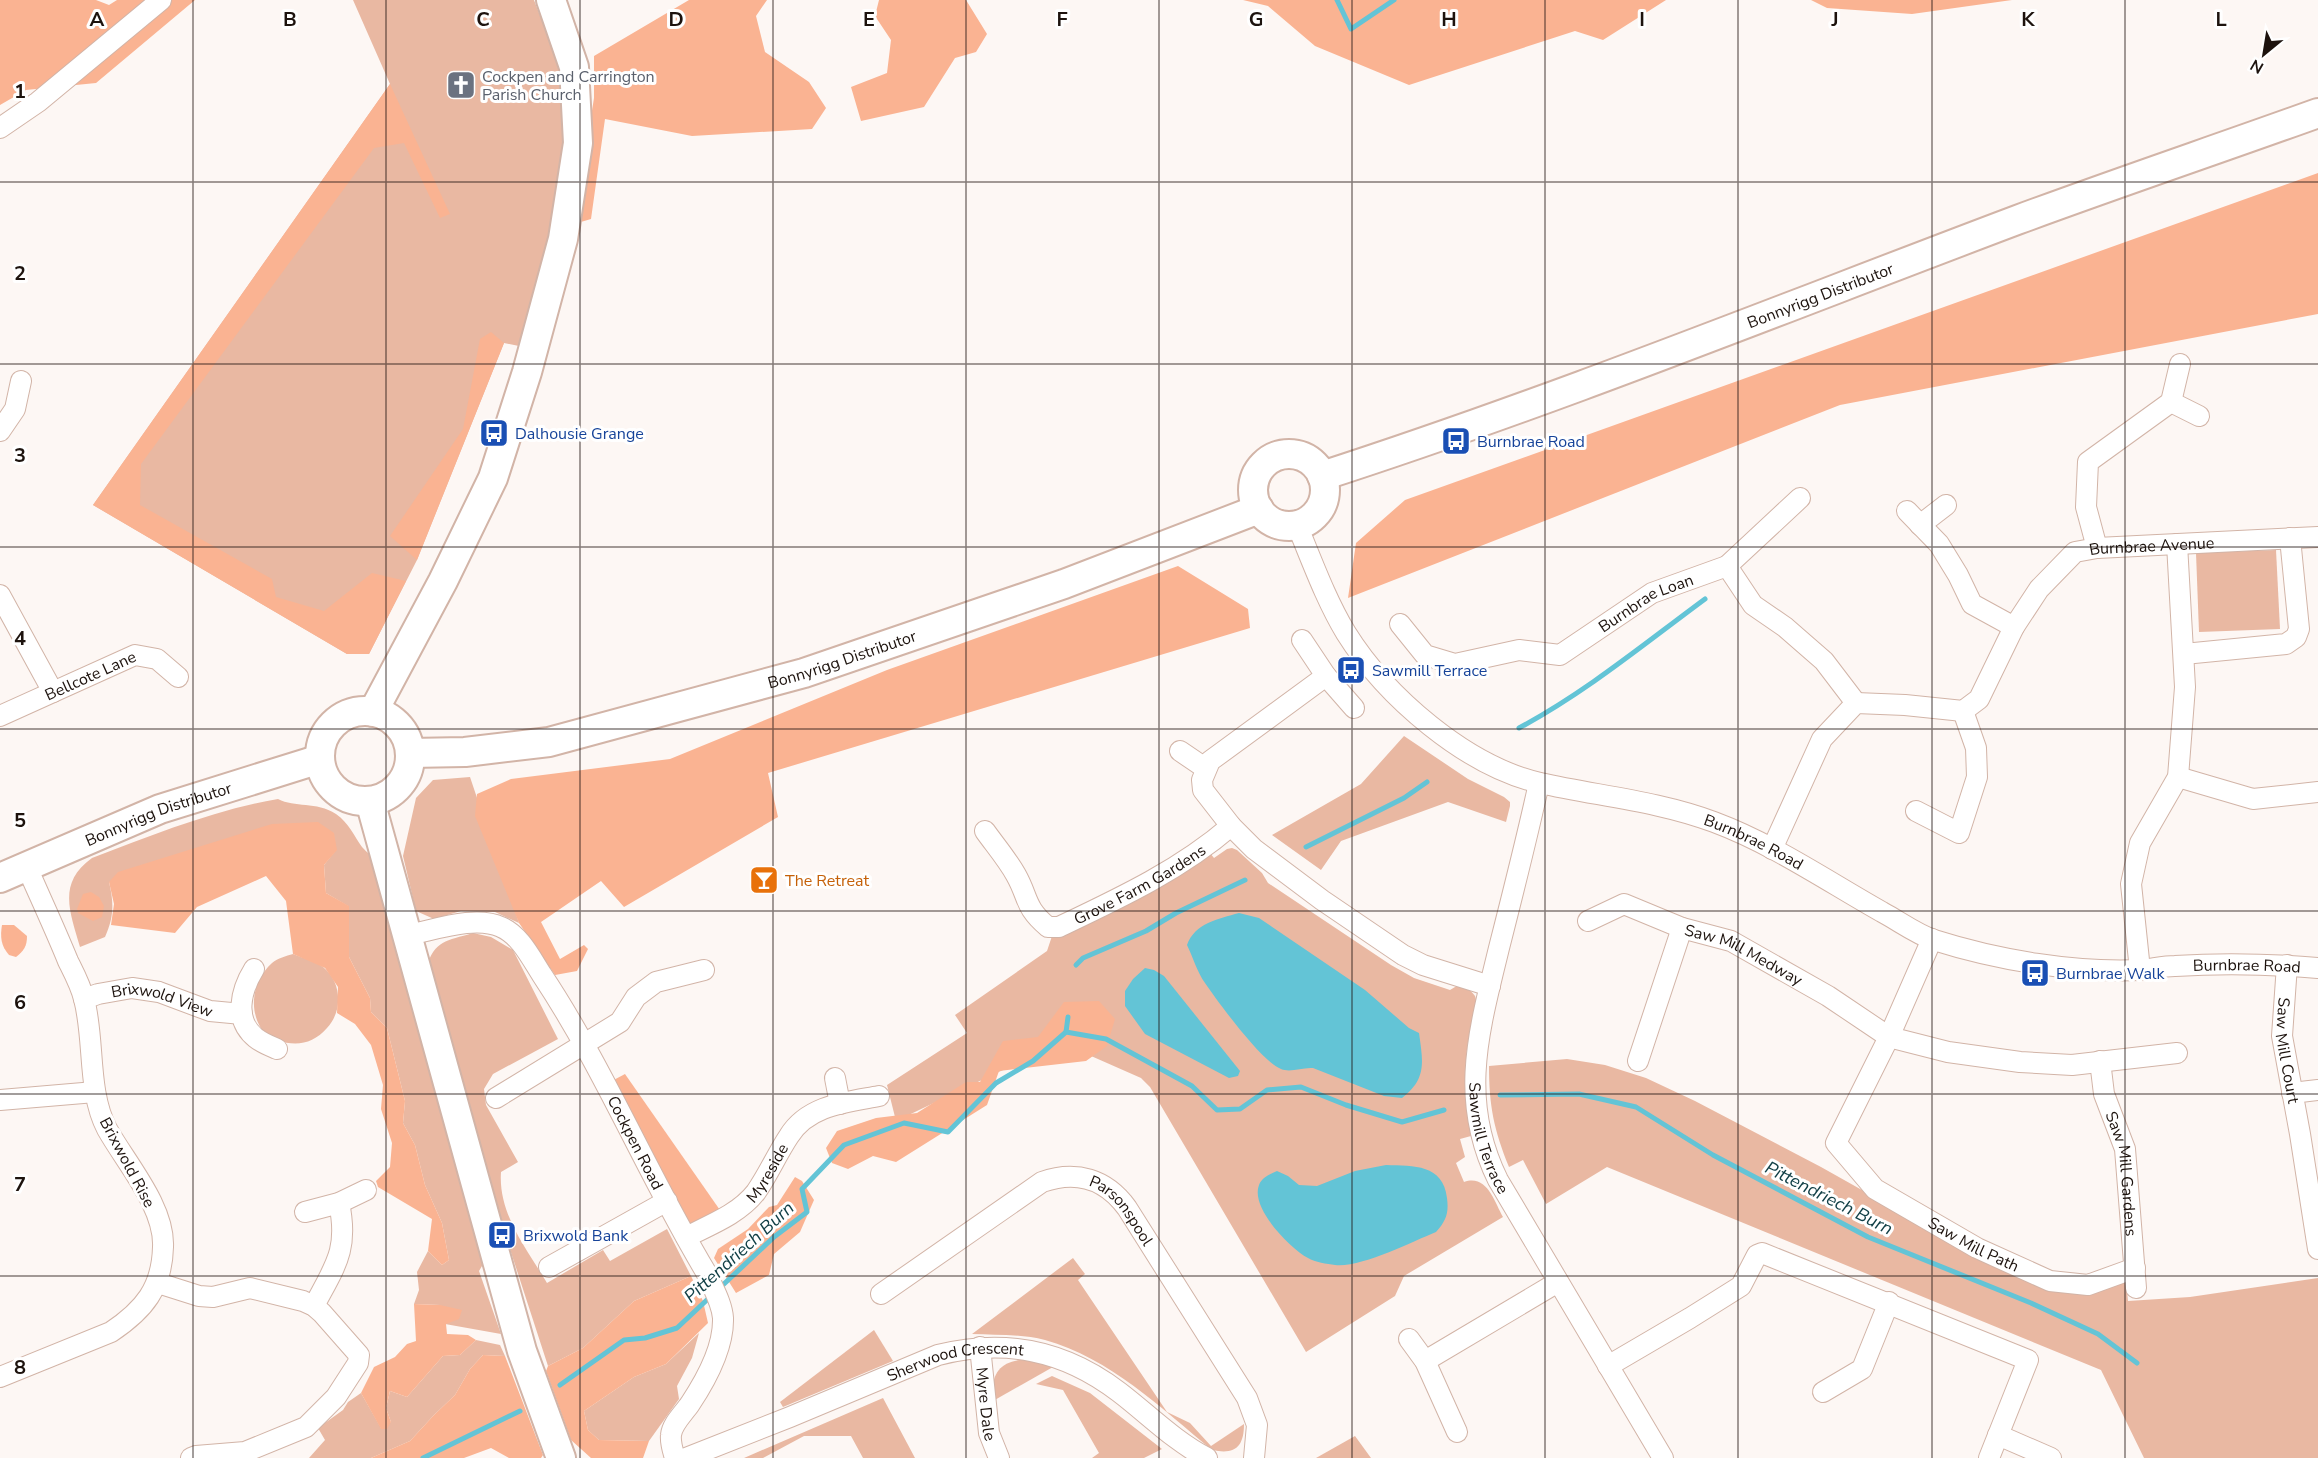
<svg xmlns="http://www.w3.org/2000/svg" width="2318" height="1458" font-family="'Nunito Sans',sans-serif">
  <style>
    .green { fill: #e9b8a2 }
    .forest { fill: #fab392 }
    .water { fill: #63c4d6 }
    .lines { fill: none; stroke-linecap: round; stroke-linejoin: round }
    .stream { stroke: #63c4d6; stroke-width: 5 }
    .minor-casing { stroke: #d2b4a7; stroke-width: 22 }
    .secondary-casing { stroke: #d2b4a7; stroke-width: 32 }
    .minor { stroke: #fff; stroke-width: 20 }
    .secondary { stroke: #fff; stroke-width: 28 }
    .grid { fill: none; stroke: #1d130e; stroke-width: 1.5; stroke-opacity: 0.55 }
    .labels { text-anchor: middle; stroke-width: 6; stroke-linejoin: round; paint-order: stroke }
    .worship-label { font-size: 16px; fill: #5b616d; stroke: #fff; text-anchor: start }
    .street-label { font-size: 16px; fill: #1d130e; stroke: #fff }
    .transit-label { font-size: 16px; fill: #164399; stroke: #fff; text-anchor: start }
    .food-label { font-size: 16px; fill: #c56008; stroke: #fff; text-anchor: start }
    .water-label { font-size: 18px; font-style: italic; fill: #124047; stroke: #fff }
    .grid-label { font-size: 20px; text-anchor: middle; font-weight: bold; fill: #1d130e; stroke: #fff; stroke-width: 6; stroke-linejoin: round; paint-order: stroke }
  </style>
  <rect width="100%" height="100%" fill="#fdf7f4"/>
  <!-- green -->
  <g class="green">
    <path d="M353,0h181c12,32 28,66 30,101 4,83 -25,166 -45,245l-15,-3 -87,217 -48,94h-22l-254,-149 297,-421z"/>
    <path d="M2276,550l4,79 -81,3 -3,-79z"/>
    <path d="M1404,736l64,43 36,18 6,5v4l-4,16 -58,-20 -107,39 -20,29 -49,-35 89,-51z"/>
    <path d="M470,777l49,146 -24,-11 -34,-1 -27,8 -18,-8 -13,-55 13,-58 17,-18z"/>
    <path d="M278,799c17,9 38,2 58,15 13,9 18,22 26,33 5,6 12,11 18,15l105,399 -6,10 22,63 -56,-10 -5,-19 -26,-1 5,-14 -2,-18 11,-21 14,14 7,-5 -7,-37 -17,-38 -10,-40 -12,-22 2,-22 -18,-73 -16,-16 -1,-14 -21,-41 -1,-51 -22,-13 -2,-28 12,-15 -227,32c5,21 5,35 -4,55l-25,10c-10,-35 -23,-64 12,-89 61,-23 122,-48 186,-59z"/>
    <path d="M1232,848l5,2 25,23 6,10 123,82 23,13 36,12 10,-6c5,3 12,7 15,12 5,13 -5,33 -7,46 -5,32 -1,62 3,94l-11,3 5,18 -9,6 8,19c23,-8 30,19 39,35l-99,59 -9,20 -89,56 -156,-265 -9,-9 -59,-26 -79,18 -107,51 -9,-36 80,-52 -12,-18 92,-64 5,-15 158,-83 4,5 13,-9z"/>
    <path d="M473,933l18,4 22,13 45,89 -65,35 -9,15 2,16 32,57 -17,10c-3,42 26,77 46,111l56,-33 7,11 57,-32 24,47 -57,25 -51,47 -35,18 -80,-246 -42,-152c9,-28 20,-27 47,-35z"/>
    <path d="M293,954c10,4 22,7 30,13 19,15 20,44 4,61 -14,16 -31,19 -50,12 -5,-1 -9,-2 -12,-6 -18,-22 -13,-53 7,-71 6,-5 14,-7 21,-9z"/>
    <path d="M1567,1059l38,6 41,13 49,23 126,66 169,95 48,22 33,9 20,2 35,-15 2,21 62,-4 128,-19v180h-174l-43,-88 -494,-203 -61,37 -23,-44 -14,7c-15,-37 -20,-61 -20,-101z"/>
    <path d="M1073,1258l12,16 -7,6 89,132 23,11 21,23 33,-22c0,23 -9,31 -32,26 -51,-42 -102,-92 -167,-110 -24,-6 -50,-5 -73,-6z"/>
    <path d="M874,1330l19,31 -110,46 -3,-5z"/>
    <path d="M699,1333l-7,25 -15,28 2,13 -30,42 -50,-1 -11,-10 -4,-19 50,-34 32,-13z"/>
    <path d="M476,1340l24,5 5,11 -22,-1 -13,14 -15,26 -21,20 -24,26 -39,17h-62l16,-18 -7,-12 25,-18 5,-8 13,-9 20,35 10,-6 -5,-14 4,-17 17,6 36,-41 17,-1z"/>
    <path d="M1030,1359l23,8 -60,34c-3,-30 8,-41 37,-42z"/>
    <path d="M1052,1376l38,17 72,56 -18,9h-52l7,-5 -36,-63 -27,-6z"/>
    <path d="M883,1398l32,60h-52l-12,-22h-47l-41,22h-19z"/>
    <path d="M1355,1436l16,22h-55z"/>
  </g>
  <!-- forest -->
  <g class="forest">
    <path d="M0,0h96l13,5 8,-5h78l-99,83 -70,7 -26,15z"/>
    <path d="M689,0h78l-11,16 9,36 44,30 17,26 -14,21 -120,7 -87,-17 -14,100 -17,5 20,-126v-42z"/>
    <path d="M879,0h87l21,34 -11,18 -21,6 -31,49 -63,14 -10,-34 36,-14 4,-33 -16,-24z"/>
    <path d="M1243,0h423l-63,40 -28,-9 -166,54 -94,-39 -47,-40z"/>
    <path d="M1811,0h201l-100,14 -85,-6z"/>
    <path d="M390,84l60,130 -10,4 -36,-75 -30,5 -233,316 -1,41 132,74 4,18 48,14 48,-38 34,8 -37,73h-22l-254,-149z"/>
    <path d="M2318,173v141l-478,91 -492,193 8,-55 49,-43z"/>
    <path d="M491,332l13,11 -87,217 -27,-24 73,-107 17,-90z"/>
    <path d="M1178,566l70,43 2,19 -482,145 10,44 -154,90 -23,-26 -60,41 19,37 24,-14 4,4 -11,22 -22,4 -36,-52 -44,-107 2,-22 34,-15 159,-20 217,-89z"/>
    <path d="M318,822l16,11 3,17 -13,15 2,28 23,13v51l21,41 1,14 16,16 18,73 -2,22 12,22 10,40 17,38 7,37 -7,5 -14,-14 4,-32 -54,-32 -2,-6 14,-14 2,-24 -11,-34 2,-24 -12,-40 -16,-21 -18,-11 1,-26 -13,-19 -32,-14 -7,-53 -20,-25 -69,31 -22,26 -64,-8 3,-21 -5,-22 9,-10 154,-48z"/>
    <path d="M91,892l8,5 5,9 -2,11 -9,4 -15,-8 -1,-4 6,-15z"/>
    <path d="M2,925h12l13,11c0,10 -3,15 -11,21l-7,-2c-8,-9 -9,-18 -7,-30z"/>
    <path d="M1099,1001l16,18 -8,27 -21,15 -87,10 -12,34 -91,57 -23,-6 -25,13 -16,-6 -6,-15 11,-17 39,-13 41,-5 49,-31h14l23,-41 35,-4 26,-35z"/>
    <path d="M625,1074l97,139 -36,14 -78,-144z"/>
    <path d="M795,1177l7,4 12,19 -14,32 -26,22 -5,21 -33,18 -22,-35 4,-9 30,-20 21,-22 8,-2z"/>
    <path d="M691,1276l12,25 5,22 -42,41 -32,13 -50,34 4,19 11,10 50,1 -6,17h-52l-20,-18 -25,-69 2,-5 35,-18 51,-47z"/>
    <path d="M414,1304l26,1 22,5 -3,9 -13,5 1,10 21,1 8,5 -16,15 -17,1 -36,41 -17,-6 -4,17 5,14 -4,7h-6l-20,-36 13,-26 21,-10 12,-13 9,-3z"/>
    <path d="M483,1355l22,1 38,99 -2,3h-32l-18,-10 -27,10h-93l39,-17 24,-26 21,-20 15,-26z"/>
  </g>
  <!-- water -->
  <g class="water">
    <path d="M1239,913l20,5 106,72 44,38 10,5c4,29 8,46 -17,65l-18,-2 -71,-28c-11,-1 -22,5 -32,1 -19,-7 -63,-67 -76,-86 -8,-11 -12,-26 -18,-38 8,-22 31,-26 52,-32z"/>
    <path d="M1145,968l9,2 10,6 76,95 -2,5 -9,2 -84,-44 -20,-28v-15l8,-12z"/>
    <path d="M1386,1165c28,1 57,-1 61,33 2,15 -1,23 -11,34 -25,10 -75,36 -101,33 -8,-1 -20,-3 -27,-7 -18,-10 -58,-50 -49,-73 3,-8 12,-11 18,-14l11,5 11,9 18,1 38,-15z"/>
  </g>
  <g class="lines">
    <!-- stream -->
    <g class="stream">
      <path d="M1337,0l14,29 43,-29"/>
      <path d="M1519,728c67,-36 125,-84 186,-129"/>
      <path d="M1306,847l98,-49 23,-16"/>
      <path d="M1076,965l7,-7 63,-27 30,-18 69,-33"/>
      <path d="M1066,1032l2,-15"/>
      <path d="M1500,1095l79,-1 57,13 77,48 155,82 163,66 67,31 39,29"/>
      <path d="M560,1385l64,-45 21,-2 32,-10 97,-91 33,-25 -5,-23 42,-44 60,-22 44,9 48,-49 37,-22 33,-29 40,7 86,47 25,24 23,-1 27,-19 34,-3 45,18 56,17 42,-12"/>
      <path d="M423,1458l97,-47"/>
    </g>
    <!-- minor casing -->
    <g class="minor-casing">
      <g id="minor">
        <path d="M0,128l38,-26 123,-102"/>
        <path d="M2171,402l28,14"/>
        <path d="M0,431l15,-22 6,-28"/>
        <path d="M1907,511l32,33 19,31 14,29 42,23"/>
        <path id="s1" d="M1297,525c15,36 29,75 49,108 40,64 120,133 194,150 58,13 118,18 174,39 59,22 113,59 168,90 17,9 34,22 52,28 63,20 140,33 206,30 12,-1 23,-4 35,-4 47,-3 96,-2 143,2"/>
        <path d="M1920,525l26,-20"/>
        <path d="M2097,548l-11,-41 2,-45 83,-60 9,-38"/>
        <path d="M1727,566l73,-68"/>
        <path d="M0,595l53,97"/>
        <path id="s2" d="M1400,624l25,31 30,9 64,-14 41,5 92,-62 75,-27 26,39 32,22 39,34 32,42"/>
        <path d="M1302,640l24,36 28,32"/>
        <path d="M2184,654l102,-10 10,-7 3,-8 -9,-91"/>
        <path d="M1326,676l-116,85 -8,19 1,10 28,36 23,23 68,51 81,55 20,10 67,21"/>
        <path id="s3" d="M0,716l135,-61 22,4 21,18"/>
        <path d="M1180,751l25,17"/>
        <path d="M2178,777l75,22 65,-7"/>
        <path id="s4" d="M1539,783c-12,55 -26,110 -40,165 -20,83 -41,151 -1,232l165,278"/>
        <path d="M1916,811l43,22 18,-56 -1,-29 -13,-37"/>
        <path id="s5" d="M985,831c10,14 22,28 31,44 13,23 8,32 32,52h11c61,-29 121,-57 172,-101"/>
        <path id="s6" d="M1772,849l50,-110 34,-36 49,2 58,6 16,-12 35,-72 25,-38 36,-37 22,-4 221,-11"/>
        <path id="s7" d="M1588,921l36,-17 58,24 49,13 97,55 61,41 59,15 72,10 52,3 105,-12"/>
        <path id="s8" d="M408,935c27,-5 67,-20 93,-8 19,8 30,31 41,48 63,95 106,201 165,299 6,14 15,29 16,44 1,30 -17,62 -33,86 -7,10 -18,20 -19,31 -1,8 2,16 4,23"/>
        <path id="s9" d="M1932,939l-43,98 -53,106 39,46 102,59 73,33 38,4 47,-17"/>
        <path id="s10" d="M2287,965l-5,71 18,98 18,115"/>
        <path d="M254,969c-13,21 -21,51 2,69 6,5 14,8 21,11"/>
        <path d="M2140,970l-9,-86 9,-41 38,-66 7,-90 -8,-143"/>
        <path id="s11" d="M84,999l14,-5 34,-6 27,4 51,19 32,3"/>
        <path d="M1638,1061l44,-133"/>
        <path id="s12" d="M2100,1061l4,33 21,55 11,139"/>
        <path d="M835,1078l5,26"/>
        <path d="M2292,1093l26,-3"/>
        <path d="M496,1098l124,-76 16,-25 20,-15 48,-12"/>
        <path d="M0,1100l95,-8"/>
        <path d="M305,1212l34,-9 27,-13"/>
        <path id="s13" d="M686,1237c24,-12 53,-23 70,-45 12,-17 21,-38 33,-56 19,-31 58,-34 90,-40"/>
        <path d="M549,1267l118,-66"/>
        <path d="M158,1283l41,13 14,1 37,-9 53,13 11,5 8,7 37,42 -1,8 -22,34 -30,30 -61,25 -49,4 -5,2"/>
        <path id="s14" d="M881,1294l161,-112c34,-12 64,-3 85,26l120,190 10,27 -3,33"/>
        <path d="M314,1306c21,-40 35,-56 25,-103"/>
        <path d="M1409,1339l16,22 32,71"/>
        <path id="s15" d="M980,1347l9,86 10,25"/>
        <path d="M1425,1361l133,-79"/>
        <path d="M1608,1366l82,-48 51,-32 16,-31 5,-2 266,107 -39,98"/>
        <path d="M0,1377l111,-45c33,-22 51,-44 52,-85 2,-40 -37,-84 -56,-118 -20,-38 -12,-89 -23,-130 -3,-13 -10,-26 -16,-38 -13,-32 -28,-64 -42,-96"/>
        <path d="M1823,1392l39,-23 27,-67"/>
        <path d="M1998,1435l53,23"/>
        <path id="s16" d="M686,1458l104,-41 148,-62c67,-17 126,-5 181,37 29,22 55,49 88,66"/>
      </g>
    </g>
    <!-- secondary casing -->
    <g class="secondary-casing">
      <g id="secondary">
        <circle cx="1289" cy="490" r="36"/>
        <path id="s17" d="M1322,476c235,-76 464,-169 695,-256 100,-37 201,-71 301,-107"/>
        <circle cx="365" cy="756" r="45"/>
        <path d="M373,712l70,-131 50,-103 34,-106 36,-133 15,-96 -4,-76 -23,-67"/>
        <path id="s18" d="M410,753l55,-1 84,-10 255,-69 260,-89 195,-75"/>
        <path d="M370,801l152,550 39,107"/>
        <path id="s19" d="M0,878l160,-69 160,-50"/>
      </g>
    </g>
    <!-- minor -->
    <use href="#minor" class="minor"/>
    <!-- secondary -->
    <use href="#secondary" class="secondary"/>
  </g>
  <!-- grid -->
  <path class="grid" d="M193,0v1458M386,0v1458M580,0v1458M773,0v1458M966,0v1458M1159,0v1458M1352,0v1458M1545,0v1458M1738,0v1458M1932,0v1458M2125,0v1458M0,182h2318M0,364h2318M0,547h2318M0,729h2318M0,911h2318M0,1094h2318M0,1276h2318"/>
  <!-- icons -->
  <defs>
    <g id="church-square" transform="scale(1.5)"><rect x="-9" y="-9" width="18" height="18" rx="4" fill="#6b7280" stroke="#fff"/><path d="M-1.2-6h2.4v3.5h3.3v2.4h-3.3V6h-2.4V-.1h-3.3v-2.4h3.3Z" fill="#fff"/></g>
    <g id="bus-square" transform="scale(1.5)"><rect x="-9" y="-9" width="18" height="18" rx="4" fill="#1a4fb4" stroke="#fff"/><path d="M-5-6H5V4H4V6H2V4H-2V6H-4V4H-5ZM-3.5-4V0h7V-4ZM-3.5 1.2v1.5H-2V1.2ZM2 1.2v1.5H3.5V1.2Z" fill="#fff"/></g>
    <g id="bar-square" transform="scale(1.5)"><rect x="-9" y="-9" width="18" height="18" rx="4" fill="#e8710a" stroke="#fff"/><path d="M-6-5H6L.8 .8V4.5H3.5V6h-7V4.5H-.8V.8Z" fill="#fff"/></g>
  </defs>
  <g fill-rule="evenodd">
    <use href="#church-square" x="461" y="85"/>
    <use href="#bus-square" x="494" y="433"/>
    <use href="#bus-square" x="1456" y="441"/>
    <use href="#bus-square" x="1351" y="670"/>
    <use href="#bar-square" x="764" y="880"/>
    <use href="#bus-square" x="2035" y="973"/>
    <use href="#bus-square" x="502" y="1235"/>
  </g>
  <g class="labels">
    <!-- worship labels -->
    <g class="worship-label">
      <text x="482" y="82">Cockpen and Carrington<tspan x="482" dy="18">Parish Church</tspan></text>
    </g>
    <!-- street labels -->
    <g class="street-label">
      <text dy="6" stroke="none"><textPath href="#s17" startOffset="530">Bonnyrigg Distributor</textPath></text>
      <text dy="6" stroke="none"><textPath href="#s6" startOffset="552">Burnbrae Avenue</textPath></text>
      <text dy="6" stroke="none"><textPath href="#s2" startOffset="279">Burnbrae Loan</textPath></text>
      <text dy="6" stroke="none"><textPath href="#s18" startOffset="444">Bonnyrigg Distributor</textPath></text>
      <text dy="6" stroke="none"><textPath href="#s3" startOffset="99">Bellcote Lane</textPath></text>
      <text dy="6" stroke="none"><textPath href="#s19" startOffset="171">Bonnyrigg Distributor</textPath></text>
      <text dy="6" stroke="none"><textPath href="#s1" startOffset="592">Burnbrae Road</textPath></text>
      <text dy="6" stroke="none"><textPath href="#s5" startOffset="218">Grove Farm Gardens</textPath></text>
      <text dy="6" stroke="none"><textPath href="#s7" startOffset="170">Saw Mill Medway</textPath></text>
      <text dy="6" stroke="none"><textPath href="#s1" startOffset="1114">Burnbrae Road</textPath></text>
      <text dy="6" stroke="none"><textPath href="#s11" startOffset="81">Brixwold View</textPath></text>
      <text dy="6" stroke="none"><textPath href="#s10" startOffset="86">Saw Mill Court</textPath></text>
      <text dy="6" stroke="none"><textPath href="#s4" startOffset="364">Sawmill Terrace</textPath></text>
      <text dy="6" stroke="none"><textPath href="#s8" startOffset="351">Cockpen Road</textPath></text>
      <text transform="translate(128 1162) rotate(62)" y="6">Brixwold Rise</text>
      <text dy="6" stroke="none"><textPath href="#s13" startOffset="106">Myreside</textPath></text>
      <text dy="6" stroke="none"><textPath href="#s12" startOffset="116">Saw Mill Gardens</textPath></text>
      <text dy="6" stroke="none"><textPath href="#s14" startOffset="290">Parsonspool</textPath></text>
      <text dy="6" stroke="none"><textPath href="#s9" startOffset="399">Saw Mill Path</textPath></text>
      <text dy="6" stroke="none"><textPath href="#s16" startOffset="288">Sherwood Crescent</textPath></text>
      <text dy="6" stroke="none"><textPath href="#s15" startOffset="57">Myre Dale</textPath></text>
    </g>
    <!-- transit labels -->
    <g class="transit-label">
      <text x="515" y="439">Dalhousie Grange</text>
      <text x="1477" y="447">Burnbrae Road</text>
      <text x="1372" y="676">Sawmill Terrace</text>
      <text x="2056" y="979">Burnbrae Walk</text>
      <text x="523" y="1241">Brixwold Bank</text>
    </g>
    <!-- food labels -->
    <g class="food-label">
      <text x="785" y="886">The Retreat</text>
    </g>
    <!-- water labels -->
    <g class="water-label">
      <text transform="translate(1829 1198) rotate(27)" y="6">Pittendriech Burn</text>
      <text transform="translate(739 1252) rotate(-42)" y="6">Pittendriech Burn</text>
    </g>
  </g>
  <g class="grid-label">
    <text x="97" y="26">A</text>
    <text x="290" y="26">B</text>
    <text x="483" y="26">C</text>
    <text x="676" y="26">D</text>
    <text x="869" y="26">E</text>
    <text x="1062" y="26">F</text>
    <text x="1256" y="26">G</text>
    <text x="1449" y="26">H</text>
    <text x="1642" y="26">I</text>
    <text x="1835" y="26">J</text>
    <text x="2028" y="26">K</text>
    <text x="2221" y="26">L</text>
    <text x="20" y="98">1</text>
    <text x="20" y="280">2</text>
    <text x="20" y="462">3</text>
    <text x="20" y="645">4</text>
    <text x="20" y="827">5</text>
    <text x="20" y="1009">6</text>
    <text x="20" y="1191">7</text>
    <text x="20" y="1374">8</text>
  </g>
  <!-- north arrow -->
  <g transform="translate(2264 54) rotate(210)" stroke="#ffffff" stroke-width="4.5" paint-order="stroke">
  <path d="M0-4.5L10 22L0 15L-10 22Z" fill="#1d130e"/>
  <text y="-9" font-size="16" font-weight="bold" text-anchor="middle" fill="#1d130e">N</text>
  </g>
</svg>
